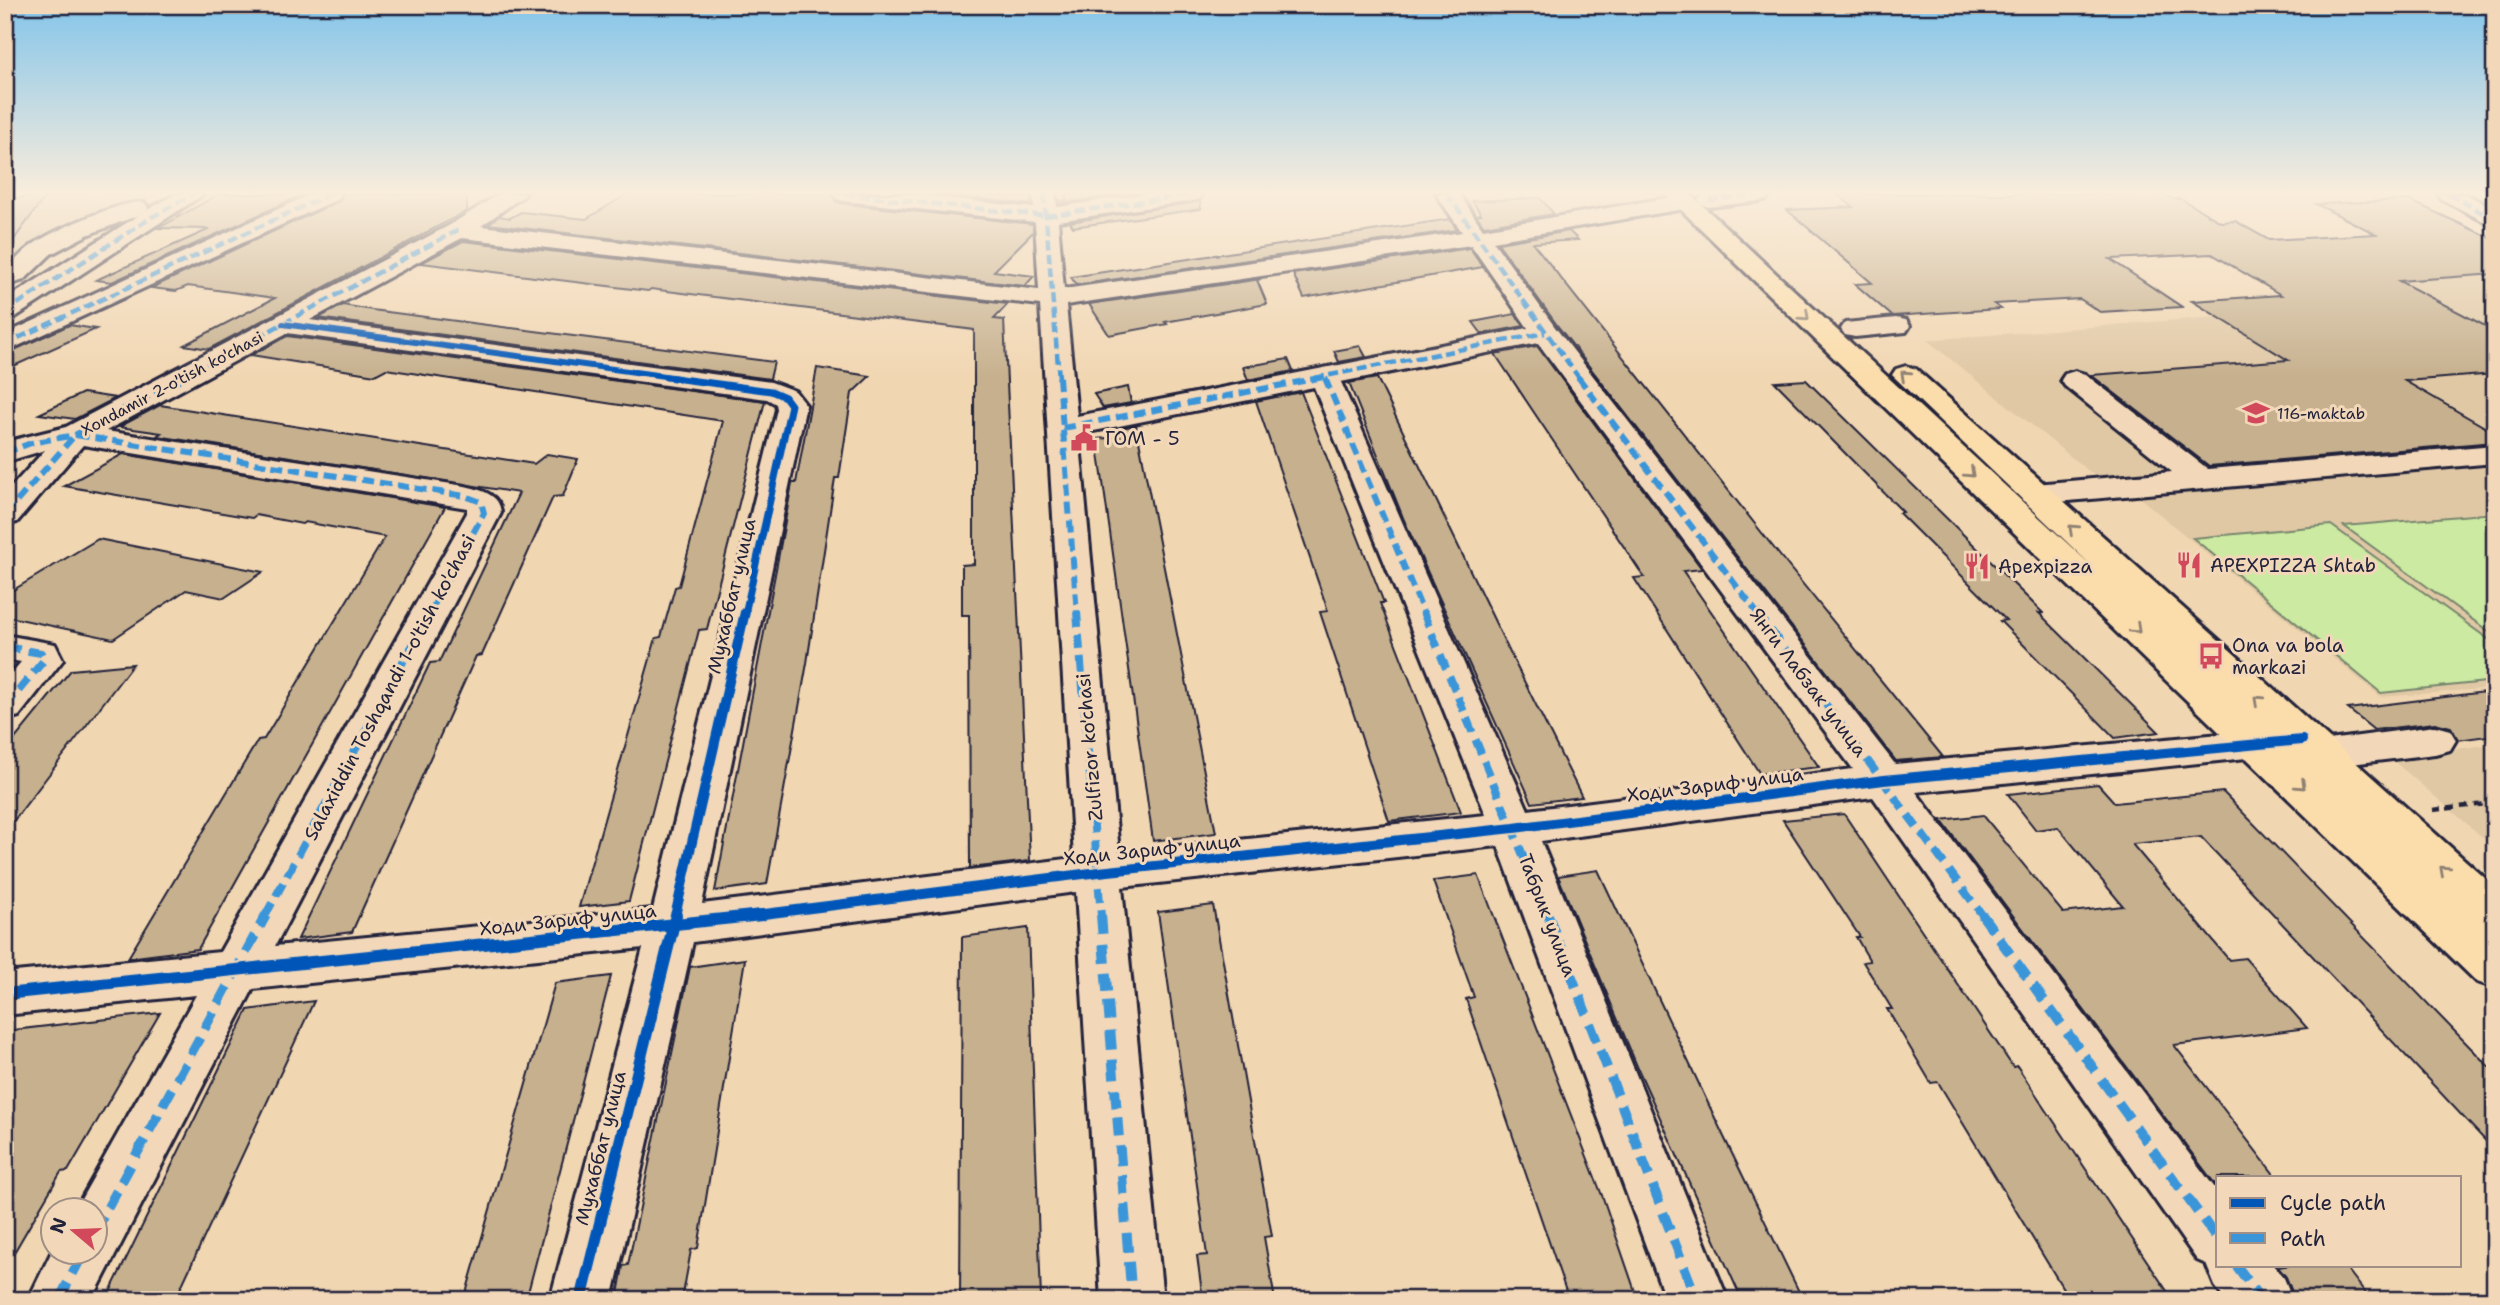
<svg xmlns="http://www.w3.org/2000/svg" width="2500" height="1305" font-family="'Shantell Sans',sans-serif">
  <style>
    .built { fill: #e0c8a5 }
    .green { fill: #cceaa1; stroke: #77866e; stroke-width: 2 }
    .building { fill: #c6b08e; stroke: #22223b; stroke-width: 2 }
    .lines { fill: none; stroke-linecap: round; stroke-linejoin: round }
    .minor-casing { stroke: #22223b; stroke-width: 6 }
    .major-casing { stroke: #22223b; stroke-width: 6 }
    .path { stroke: #22223b; stroke-width: 4.5; stroke-dasharray: 8 6; stroke-linecap: butt }
    .minor { fill: #f2d8b9; fill-rule: evenodd }
    .major { fill: #fbddab; fill-rule: evenodd }
    .quiet-far3 { stroke: #3b95d9; stroke-width: 4.5; stroke-dasharray: 10 4.5; stroke-linecap: butt }
    .quiet-far2 { stroke: #3b95d9; stroke-width: 6; stroke-dasharray: 12 6; stroke-linecap: butt }
    .quiet-far1 { stroke: #3b95d9; stroke-width: 8; stroke-dasharray: 15 8; stroke-linecap: butt }
    .quiet { stroke: #3b95d9; stroke-width: 10; stroke-dasharray: 19 10; stroke-linecap: butt }
    .cycleway-far3-casing { stroke: #f2d8b9; stroke-width: 9 }
    .cycleway-far2-casing { stroke: #f2d8b9; stroke-width: 10 }
    .cycleway-far1-casing { stroke: #f2d8b9; stroke-width: 14 }
    .cycleway-casing { stroke: #f2d8b9; stroke-width: 17 }
    .cycleway-far3 { stroke: #0057b8; stroke-width: 6 }
    .cycleway-far2 { stroke: #0057b8; stroke-width: 7 }
    .cycleway-far1 { stroke: #0057b8; stroke-width: 10 }
    .cycleway { stroke: #0057b8; stroke-width: 12 }
    .oneway { stroke: #8e8073 }
    .labels { text-anchor: middle; stroke-width: 6; stroke-linejoin: round; paint-order: stroke }
    .far-street-label { font-size: 16px; fill: #22223b; stroke: #f2d8b9 }
    .far-poi-label { font-size: 16px; fill: #22223b; stroke: #f2d8b9; text-anchor: start }
    .poi-label { font-size: 19px; fill: #22223b; stroke: #f2d8b9; text-anchor: start }
    .street-label { font-size: 19px; fill: #22223b; stroke: #f2d8b9 }
  </style>
  <rect width="100%" height="100%" fill="#f1d6b2"/>
  <filter id="ink" filterUnits="userSpaceOnUse"><feTurbulence type="fractalNoise" baseFrequency=".0143" numOctaves="2"/><feDisplacementMap in="SourceGraphic" scale="14" xChannelSelector="R" yChannelSelector="G"/><feConvolveMatrix kernelMatrix="1 2 1 2 8 2 1 2 1" color-interpolation-filters="sRGB"/></filter>
  <g filter="url(#ink)">
    <!-- built -->
    <g class="built">
      <path d="M5,194h157l-43,19 -114,77z"/>
      <path d="M2495,275v413l-114,9 -241,-199 -17,1 -196,-159 439,-35 -30,-21z"/>
      <path d="M2495,744v104l-106,-91z"/>
    </g>
    <!-- green -->
    <g class="green">
      <path d="M2495,513v123l-151,-110z"/>
      <path d="M2331,525l164,119v37l-114,12 -188,-155z"/>
    </g>
    <!-- building -->
    <g class="building">
      <path d="M47,194l-42,58v-40l11,-14z"/>
      <path d="M219,194h85l-192,88 -16,-2 114,-51 -51,-1z"/>
      <path d="M343,194h124v17l-258,138 -25,-4 91,-47 -87,-12 -12,5 -25,-3 188,-87z"/>
      <path d="M628,194h204l4,8 9,2 188,20v8l-39,39 40,5 -9,10 -537,-62 11,-8 11,2 11,-6 65,7z"/>
      <path d="M938,194l93,3v8z"/>
      <path d="M1066,194h56l-63,10v-4l7,1z"/>
      <path d="M1837,194h327l9,5h8l40,23 14,-1 34,19 107,-6 -60,-30 93,-4 86,40v34l-96,7 96,50v43l-90,7 90,52v9l-286,24 -118,-91 197,-15 -96,-59 89,-6 -69,-41 -102,5 72,48 -82,5 -20,-13 -86,5 7,5 -109,7 -37,-32 17,-1 -85,-73 66,-3z"/>
      <path d="M1540,198l14,16 -70,12 -8,-11 5,-1 -9,-13z"/>
      <path d="M1200,201l1,8 -128,18 -3,-5z"/>
      <path d="M1450,219l7,11 -381,55 -5,-8z"/>
      <path d="M1569,231l9,9 -45,3 248,314 162,200 -47,4 -339,-436 -59,-82z"/>
      <path d="M463,241l545,63 -14,15 10,1 26,541 -60,7 -1,-253h-7v-50l12,-1v-234l-323,-41 -3,2 -227,-28z"/>
      <path d="M1470,248l13,19 -179,31 -11,-24z"/>
      <path d="M1261,279l-4,1 10,24 -102,18 2,2 -58,11 -20,-31z"/>
      <path d="M343,305l29,5 402,52 -4,17 -452,-61z"/>
      <path d="M1515,314l9,12 -42,8 -9,-12z"/>
      <path d="M69,325l27,4 -91,41v-16z"/>
      <path d="M287,336l478,65 -58,228 -8,1 -70,271 -50,6 77,-269 5,-1 14,-50 4,-1 44,-165 -337,-52 -11,6 -124,-20z"/>
      <path d="M1360,346l6,11 -27,5 -5,-11z"/>
      <path d="M1537,346l165,223 -19,2 136,196 -59,7 -126,-196 10,-1 -149,-223z"/>
      <path d="M1288,359l5,12 -45,9 -5,-13z"/>
      <path d="M817,368l53,8 -18,17 -13,85h-4l-28,185 -40,221 -52,7 72,-380 5,-28h4z"/>
      <path d="M1377,378l136,281 69,138 -50,6 -128,-283 -55,-137z"/>
      <path d="M1806,380l237,233h-4l120,119 -44,6 -115,-117 6,-1 -107,-107 4,-1 -128,-130z"/>
      <path d="M1128,387l3,16 -28,5 -9,-14z"/>
      <path d="M1301,392l83,211h-4l81,209 -72,9 -69,-209 8,-1 -72,-210z"/>
      <path d="M83,393l33,5 -41,21 -36,-5z"/>
      <path d="M160,405l374,59 13,-10 31,5 -15,37 -10,1 -71,158 -6,1 -124,276 -54,7 132,-276 9,-1 80,-169 -362,-57 4,-3 -42,-6z"/>
      <path d="M1136,425l80,408 -63,8 -56,-402 23,-2 -4,-8z"/>
      <path d="M123,454l322,53 -247,442 -70,9 130,-218 6,-1 121,-202 -80,-15 -3,2 -46,-9 -4,3 -188,-32z"/>
      <path d="M98,539l165,33 -39,26 -38,-8 -73,49 -108,-23v-21z"/>
      <path d="M133,664l-76,100 -52,68v-81l66,-81z"/>
      <path d="M2485,692l10,7v36l-37,5 -7,-13 -16,-4 -61,7 -26,-21z"/>
      <path d="M2098,784l17,19 108,-11 272,281v78l-294,-314 -69,7 97,116 16,-2 62,70 -133,17 102,132h-58v11l-277,-368 42,-5 80,98 60,-7 -65,-79 -22,3 -28,-36z"/>
      <path d="M1844,814l169,253 4,-1 156,234h-103l-132,-218 -7,1 -44,-74h5l-29,-47 7,-1 -14,-24h4l-77,-117z"/>
      <path d="M1598,870l126,267 79,163h-61l-103,-229 -81,-195z"/>
      <path d="M1478,875l125,323 35,102h-69l-103,-301 8,-2 -41,-116z"/>
      <path d="M1213,905l59,331 -8,1 11,63h-72l-6,-44 10,-1 -49,-343z"/>
      <path d="M1028,928l13,372h-81l2,-363z"/>
      <path d="M745,959l-47,289 -7,2 -9,50h-65l6,-34 5,-1 62,-298z"/>
      <path d="M611,976l-85,324h-62l91,-317z"/>
      <path d="M314,1001l-139,299h-69l142,-290z"/>
      <path d="M160,1013l-92,158 -7,1 -56,96v-237z"/>
      <path d="M2291,1265h53l27,35h-76l-9,-23 -8,-10z"/>
    </g>
    <g class="lines">
      <!-- minor casing -->
      <g class="minor-casing">
        <g id="minor">
          <path d="M176,194h28l-190,124 -9,2v-20l134,-85 -52,20 -36,19 -27,26 -9,3 -9,-3v-10c9,-9 18,-20 28,-26 18,-13 92,-46 111,-41l3,5 -1,2z"/>
          <path d="M311,194h30l-3,5 -333,153v-18z"/>
          <path d="M499,194h27l-45,32 558,64 -4,-68 -190,-21 -8,-2 -3,-5h77l123,14 -1,-14h22l2,13 86,-13h59l-3,5 -8,2 -133,20 6,68 398,-57 -26,-38h23l24,35 201,-34 8,2 3,5 -3,5 -8,2 -191,32 62,86 340,437 391,-36 15,4 5,11 129,-17 15,4 6,10 -6,10 -15,4 -118,14 -15,-4 -6,-11 -380,39 302,400v73h55l11,13 9,22h-68l-10,-14 -9,-22 -9,-4 -324,-463 -332,44 187,459h-62l-168,-454 -376,41 41,413h-62l-25,-408 -383,50 -81,358h-62l93,-352 -390,41 -161,311h-64l24,-49 42,1v-42h-19l121,-215 -191,20v-42l215,-21 247,-439v-5l-384,-63 -66,77 -12,3v-31l40,-44 -40,12v-20l61,-15 384,-202zM462,238l578,67 34,553 -372,46 104,-499 -11,-14 -24,-9 -461,-62zM1471,245l57,83 -451,88 -11,-111zM287,333l480,66 9,5 1,5 -124,500 -378,37 226,-433c-1,-19 -20,-23 -36,-27l-359,-55zM1538,343l315,426 -325,41 -187,-428zM1314,387l172,428 -367,37 -40,-418z"/>
          <path d="M1770,194l-3,5 -8,2 -50,6 -8,-2 -3,-5 6,-6z"/>
          <path d="M2438,194h28l29,16v17l-54,-28z"/>
          <path d="M1896,318l10,2 4,6 -4,6 -51,5 -10,-2 -4,-6 4,-6z"/>
          <path d="M2075,371l10,3 123,95 287,-24v18l-460,41 -12,-3 -4,-7 4,-7 12,-3 137,-12 -107,-86 -4,-6 4,-6z"/>
          <path d="M5,635l50,9 8,16 -44,56 -14,4v-39l16,-19 -16,-3z"/>
        </g>
      </g>
      <!-- major casing -->
      <g class="major-casing">
        <path id="major" d="M1665,194h25l404,374 -202,-193 4,-6 10,-3 10,3 579,518v48l-5,-2 5,4v51l-18,-6z"/>
      </g>
      <!-- path -->
      <path class="path" d="M2433,810l62,-7"/>
      <!-- minor -->
      <use href="#minor" class="minor"/>
      <!-- major -->
      <use href="#major" class="major"/>
      <!-- quiet-far3 -->
      <g class="quiet-far3">
        <path d="M845,194l201,22 145,-22"/>
        <path d="M1044,194l15,184"/>
        <path d="M1447,194l132,184"/>
        <path d="M2449,194l46,26"/>
        <path d="M1709,200l50,-6"/>
        <path d="M5,312l147,-95 41,-23"/>
        <path d="M5,344l325,-150"/>
        <path d="M181,378l277,-148"/>
        <path d="M1315,378l230,-45"/>
      </g>
      <!-- quiet-far2 -->
      <g class="quiet-far2">
        <path d="M1059,377l18,237"/>
        <path d="M1578,377l180,237"/>
        <path d="M1325,378l99,236"/>
        <path d="M1063,428l261,-51"/>
        <path d="M5,453l26,-10 44,-8 109,-58"/>
        <path d="M5,515l70,-80 390,61 16,6 3,11 -55,101"/>
      </g>
      <!-- quiet-far1 -->
      <g class="quiet-far1">
        <path d="M1077,612l24,304"/>
        <path d="M1423,612l125,304"/>
        <path d="M1757,612l226,304"/>
        <path d="M5,647l36,6 3,7 -39,47"/>
        <path d="M265,916l165,-304"/>
      </g>
      <!-- quiet -->
      <g class="quiet">
        <path d="M1101,915l31,385"/>
        <path d="M1548,915l149,385"/>
        <path d="M1982,915l236,325"/>
        <path d="M94,1233l172,-318"/>
        <path d="M2236,1265l26,35"/>
        <path d="M59,1300l25,-48"/>
      </g>
      <!-- cycleway-far3 casing -->
      <g class="cycleway-far3-casing">
        <path id="cycleway-far3" d="M283,324l396,54"/>
      </g>
      <!-- cycleway-far2 casing -->
      <g class="cycleway-far2-casing">
        <path id="cycleway-far2" d="M666,377l105,14 14,6 6,8 -46,209"/>
      </g>
      <!-- cycleway-far1 casing -->
      <g class="cycleway-far1-casing">
        <g id="cycleway-far1">
          <path d="M675,916l70,-304"/>
          <path d="M748,916l351,-44 415,-44 370,-48 418,-40"/>
        </g>
      </g>
      <!-- cycleway casing -->
      <g class="cycleway-casing">
        <g id="cycleway">
          <path d="M5,994l757,-79"/>
          <path d="M581,1300l95,-385"/>
        </g>
      </g>
      <!-- cycleway-far3 -->
      <use href="#cycleway-far3" class="cycleway-far3"/>
      <!-- cycleway-far2 -->
      <use href="#cycleway-far2" class="cycleway-far2"/>
      <!-- cycleway-far1 -->
      <use href="#cycleway-far1" class="cycleway-far1"/>
      <!-- cycleway -->
      <use href="#cycleway" class="cycleway"/>
    </g>
    <!-- one-way arrows -->
    <defs><path id="oneway-chevron" d="M-2-3.5L2.5 0L-2 3.5" fill="none" stroke-width="1.6" stroke-linecap="round" stroke-linejoin="round" transform="scale(1.75)"/></defs>
    <g class="oneway">
      <use href="#oneway-chevron" transform="translate(1805 316) rotate(43)"/>
      <use href="#oneway-chevron" transform="translate(1905 375) rotate(-137)"/>
      <use href="#oneway-chevron" transform="translate(1970 473) rotate(43)"/>
      <use href="#oneway-chevron" transform="translate(2073 529) rotate(-137)"/>
      <use href="#oneway-chevron" transform="translate(2136 629) rotate(43)"/>
      <use href="#oneway-chevron" transform="translate(2258 700) rotate(-137)"/>
      <use href="#oneway-chevron" transform="translate(2301 785) rotate(43)"/>
      <use href="#oneway-chevron" transform="translate(2444 870) rotate(-138)"/>
    </g>
  </g>
  <!-- sky -->
  <linearGradient id="sky" x2="0" y2="1"><stop stop-color="#84c5ea"/><stop offset="0.51" stop-color="#f9eddc"/><stop offset="1" stop-color="#f9eddc" stop-opacity="0"/></linearGradient>
  <rect width="2500" height="377" fill="url(#sky)"/>
  <!-- icons -->
  <defs>
    <g id="school-bare" transform="scale(2.1)"><path d="M0-5L7-2L0 1L-7-2ZM-4 1L0 2.5L4 1V4Q0 6-4 4Z" fill="#d1495b" stroke="#f2d8b9" stroke-width="2.5" paint-order="stroke"/></g>
    <g id="civic-bare" transform="scale(2.1)"><path d="M-.6-6.5H3V-4.5H.6V-3L4-1V1h2V6H-6V1h2V-1L-.6-3ZM-1.2 2.5V6h2.4V2.5Z" fill="#d1495b" stroke="#f2d8b9" stroke-width="2.5" paint-order="stroke"/></g>
    <g id="restaurant-bare" transform="scale(2.1)"><path d="M-5-6h1v4h1v-4h1v4h1v-4h1v5L-1.5 .5V6h-2V.5L-5-1ZM5-6V6H3V1.5H1.5Q1.5-4 5-6Z" fill="#d1495b" stroke="#f2d8b9" stroke-width="2.5" paint-order="stroke"/></g>
    <g id="bus-bare" transform="scale(2.1)"><path d="M-5-6H5V4H4V6H2V4H-2V6H-4V4H-5ZM-3.5-4V0h7V-4ZM-3.5 1.2v1.5H-2V1.2ZM2 1.2v1.5H3.5V1.2Z" fill="#d1495b" stroke="#f2d8b9" stroke-width="2.5" paint-order="stroke"/></g>
  </defs>
  <g fill-rule="evenodd">
    <use href="#school-bare" x="2256" y="413"/>
    <use href="#civic-bare" x="1084" y="438"/>
    <use href="#restaurant-bare" x="2189" y="565"/>
    <use href="#restaurant-bare" x="1977" y="566"/>
    <use href="#bus-bare" x="2211" y="656"/>
  </g>
  <g class="labels">
    <!-- far-street labels -->
    <g class="far-street-label">
      <text transform="translate(172 383) rotate(-28)" y="6">Xondamir 2-o'tish ko'chasi</text>
    </g>
    <!-- far-poi labels -->
    <g class="far-poi-label">
      <text x="2277" y="419">116-maktab</text>
    </g>
    <!-- poi labels -->
    <g class="poi-label">
      <text x="1105" y="445">ГОМ - 5</text>
      <text x="2210" y="572">APEXPIZZA Shtab</text>
      <text x="1998" y="573">Apexpizza</text>
      <text x="2232" y="652">Ona va bola<tspan x="2232" dy="22">markazi</tspan></text>
    </g>
    <!-- street labels -->
    <g class="street-label">
      <text transform="translate(731 596) rotate(-77)" y="7">Мухаббат улица</text>
      <text transform="translate(1809 682) rotate(53)" y="7">Янги Лабзак улица</text>
      <text transform="translate(389 687) rotate(-62)" y="7">Salaxiddin Toshqandi 1-o'tish ko'chasi</text>
      <text transform="translate(1089 747) rotate(-95)" y="7">Zulfizor ko'chasi</text>
      <text transform="translate(1715 784) rotate(-7)" y="7">Ходи Зариф улица</text>
      <text transform="translate(1152 849) rotate(-6)" y="7">Ходи Зариф улица</text>
      <text transform="translate(1548 915) rotate(69)" y="7">Табрик улица</text>
      <text transform="translate(568 919) rotate(-6)" y="7">Ходи Зариф улица</text>
      <text transform="translate(600 1148) rotate(-76)" y="7">Мухаббат улица</text>
    </g>
  </g>
  <!-- margin -->
  <rect width="2500" height="1305" fill="none" stroke="#f2d8b9" stroke-width="28"/>
  <rect x="14" y="14" width="2472" height="1277" fill="none" stroke="#22223b" stroke-width="2.5" filter="url(#ink)"/>
  <!-- legend -->
  <rect x="2216" y="1176" width="245" height="91" fill="#f2d8b9" stroke="#9f8f87" stroke-width="2"/>
  <rect x="2230" y="1198" width="35" height="10" fill="#0057b8" stroke="#9f8f87" stroke-width="2"/>
  <text x="2280" y="1210" font-size="21" fill="#22223b">Cycle path</text>
  <rect x="2230" y="1233" width="35" height="10" fill="#3b95d9" stroke="#9f8f87" stroke-width="2"/>
  <text x="2280" y="1246" font-size="21" fill="#22223b">Path</text>
  <!-- north arrow -->
  <g transform="translate(74 1231) rotate(289)"><circle r="33" fill="#f2d8b9" stroke="#9f8f87" stroke-width="2"/>
  <path d="M0-5L12 26L0 18L-12 26Z" fill="#d1495b"/>
  <text y="-10" font-size="19" font-weight="bold" text-anchor="middle" fill="#22223b">N</text>
  </g>
</svg>
